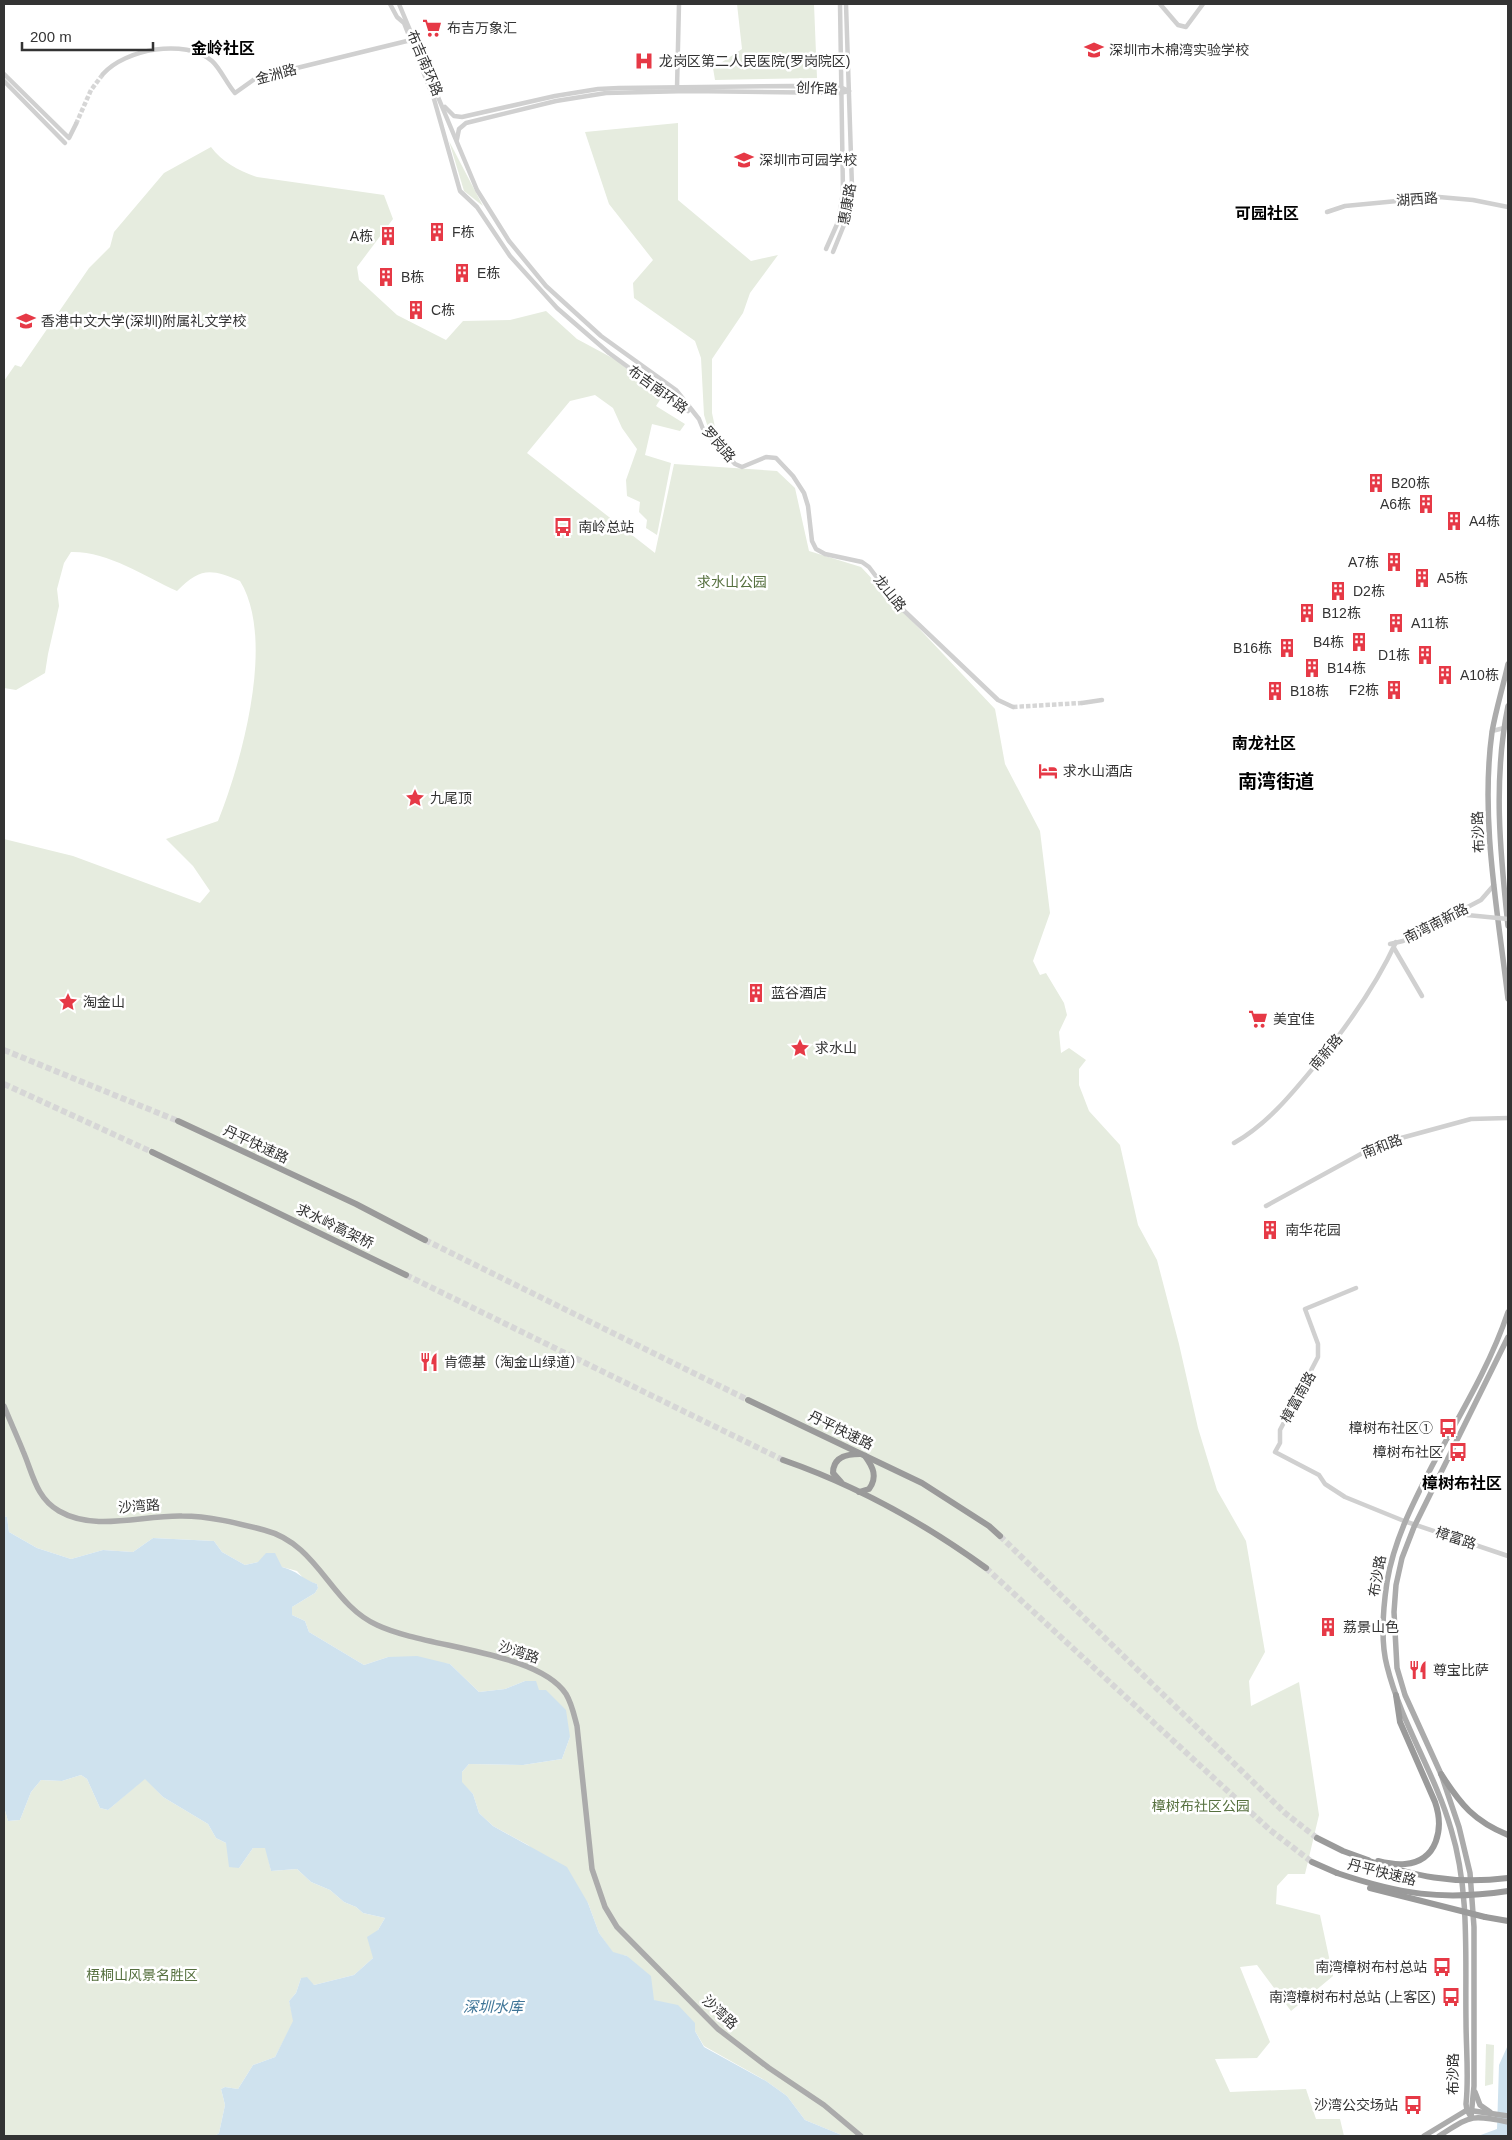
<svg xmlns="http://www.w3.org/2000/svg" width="1512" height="2140" font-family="Arial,'Noto Sans SC',sans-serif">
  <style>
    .green { fill: #e6ecdf }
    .water { fill: #cfe2ee }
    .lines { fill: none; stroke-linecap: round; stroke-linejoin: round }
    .minor-tunnel { stroke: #d6d6d6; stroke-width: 4.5; stroke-dasharray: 4.5 2; stroke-linecap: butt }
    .highway-tunnel { stroke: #d6d6d6; stroke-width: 6; stroke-dasharray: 6 3; stroke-linecap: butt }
    .minor { stroke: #d0d0d0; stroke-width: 4.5 }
    .major { stroke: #ababab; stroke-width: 5.5 }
    .highway { stroke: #9a9a9a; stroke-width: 6 }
    .minor-bridge { stroke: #d0d0d0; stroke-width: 4.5 }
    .highway-bridge { stroke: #9a9a9a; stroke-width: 6 }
    .labels { text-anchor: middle; stroke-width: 5; stroke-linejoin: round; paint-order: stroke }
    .poi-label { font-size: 14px; fill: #333; stroke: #fff; text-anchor: start }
    .street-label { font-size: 14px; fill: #333; stroke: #fff }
    .park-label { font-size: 14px; fill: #56703f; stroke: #fff }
    .water-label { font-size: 15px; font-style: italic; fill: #3f7597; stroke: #fff }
    .quarter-label { font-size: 16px; font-weight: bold; fill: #000; stroke: #fff }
    .district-label { font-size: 19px; font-weight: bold; fill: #000; stroke: #fff }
  </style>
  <rect width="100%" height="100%" fill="#fff"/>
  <!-- green -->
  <g class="green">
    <path d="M737,4h77l3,74 -102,2 -2,-12 29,-19z"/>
    <path d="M678,123v77l73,61 27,-6 -28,38 -7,20 -31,46v54l4,19 16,21 -22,-19 -6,-19 -3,-57 -6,-17 -61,-43 -1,-15 20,-23 -44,-56 -24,-72z"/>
    <path d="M449,141l34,65 -19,-15z"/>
    <path d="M211,147c11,15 28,24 46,30l127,18 9,24 -36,48 2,13 38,35 49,25 17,-19 47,-1 36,-9 31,28 41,22 43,37 -5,8 29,18 -5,7 -28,-7 -7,31 26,8 -14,72 -11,-7 1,-8 -8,-8 1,-10 -13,-6 -1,-16 11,-31 -15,-21 -9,-20 -18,-13 -25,6 -43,52 128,100 19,-89 103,7 18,17 14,63 52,16 134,142 10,55 35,67 10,82 -17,48 7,14 6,-2 18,30 3,12 -8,17 2,21 8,-5 17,12 -7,9v16l10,26 31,34 18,80 19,35 22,84 19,84 19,62 29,51 19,111 -16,29 2,25 48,-24 20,133 -14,59h-17l-11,12 -1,18 44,11 13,61 -42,35 -34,-46 -17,2 30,75 -13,16 -42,1 15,33 76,-3 10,30h24l4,17h-500l-39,-16 -18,-24 -21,-15 -62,-35 -9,-15 -41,-31 -27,-44 -14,-3 -14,-20 -11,-30 -60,-58 -35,-19 -14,-13 -6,-19 -11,-11v-11l7,-8 54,1 39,-6 8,-22 -31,-47 -14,-9 -20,8 -26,3 -29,-28 -62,-7 -24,8 -55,-33 -4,-11 -13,-6v-8l23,-14 3,-5 -1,-4 -12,-4 -8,-9 -15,-4 -24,-5 -13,3 -23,-13 -8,-11 -61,-3 -20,14 -30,-2 -32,9 -34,-11 -28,-16 -2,-15 -3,-1v-677l69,17 127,47 10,-12 -17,-25 -27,-27 52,-18c24,-60 58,-182 22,-240 -30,-13 -40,-13 -63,10 -33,-15 -70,-40 -106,-39l-7,11 -7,26 2,17 -11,48 -3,19 -29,17 -12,-2v-307l11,-16 6,2 68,-99 21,-21 4,-15 50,-59z"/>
    <path d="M81,1775l6,4 13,29 8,2 37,-32 18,19 45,27 8,14 10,5 13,25 14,-20h13l5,23 26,-2 14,13 19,8 14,12 12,5 7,6 22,5 -7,12 -5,28 -19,17 -40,10 -13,-7 -5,15 -7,8 5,20 -19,36 -22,8 -15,24 -13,-2 -4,2 4,16 -6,28 -4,3h-211v-329l4,14 12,-1 11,-28 10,-12 21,1z"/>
    <path d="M1486,2044l8,1 -1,39 -8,2z"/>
  </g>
  <!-- water -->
  <g class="water">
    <path d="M4,1516l3,1 2,15 28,16 34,11 32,-9 30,2 20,-14 61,3 8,11 23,13 13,-3 8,-9h9l7,14c16,4 20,12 35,17l1,4 -3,5 -23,14v8l13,6 4,11 55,33 24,-8 29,-1 33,8 29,28 26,-3 20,-8h11l3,9h7l20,20 4,27 -8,22 -39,6 -54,-1 -7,8v10l11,12 6,19 14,13 74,41 21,36 11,30 14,19 14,4 24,20 3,24 24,5 17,18v8l9,16 62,34 21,15 18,24 39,16h-629l4,-3 6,-28 -4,-16 4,-2 13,2 15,-24 22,-8 18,-36 -4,-20 7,-8 5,-15 6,-1 7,8 40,-10 19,-17 -6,-21 11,-7 7,-12 -22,-5 -7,-6 -12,-5 -14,-12 -19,-8 -14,-13 -26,2 -6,-23h-12l-14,20 -10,-1 -3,-24 -10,-5 -8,-14 -45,-27 -18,-18 -37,31 -8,-2 -13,-29 -6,-4 -19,6 -21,-1 -10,12 -11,28 -12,1 -4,-14z"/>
    <path d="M1508,2045v91h-30l19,-7 2,-64z"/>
  </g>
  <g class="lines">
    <!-- minor-tunnel -->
    <g class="minor-tunnel">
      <path d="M76,124l15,-34 12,-16"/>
      <path d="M1013,707l69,-4"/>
    </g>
    <!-- highway-tunnel -->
    <g class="highway-tunnel">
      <path d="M4,1050l174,71"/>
      <path d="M4,1084l148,68"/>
      <path d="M425,1240l323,160"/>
      <path d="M406,1275l377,185"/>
      <path d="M1000,1536l285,277 32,25"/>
      <path d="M986,1568l284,262 42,32"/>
    </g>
    <!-- minor -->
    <g class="minor">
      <path d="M390,4l7,13 7,6 30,76 26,92 17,16 33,49 47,52 52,45 79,58"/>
      <path d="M399,4l78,186 32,51 37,45 55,50 75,54 23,29 4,10 32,35 7,3 24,-10 10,1 17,18 11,17 4,13 4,35 4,8 9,5 37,8 7,5 27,36 102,97 15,7"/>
      <path d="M1160,4l18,21 8,2 17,-23"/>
      <path d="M4,74l65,64 7,-14"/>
      <path d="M103,74c22,-25 82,-36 109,-13 8,7 15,23 23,32l21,-15 155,-38"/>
      <path d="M4,81l61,62"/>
      <path d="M677,88l2,-84"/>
      <path d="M445,107l9,9 8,1 93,-21 43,-7 21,-1 173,-2 48,1 9,4"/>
      <path d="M457,139l2,-10 7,-6 90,-22 50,-8 83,-2 151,2 9,-2"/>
      <path d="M1327,212l18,-6 94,-9 34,3 35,7"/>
      <path d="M826,249l12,-27 5,-29 -3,-189"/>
      <path d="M833,252l15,-37 4,-28 -6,-183"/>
      <path d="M1082,703l20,-3"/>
      <path d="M1492,731l16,-4"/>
      <path d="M1390,944l13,-3 78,-41 13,-15"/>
      <path d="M1394,948l28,48"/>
      <path d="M1234,1143c33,-19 56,-47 80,-76 32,-39 61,-79 82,-125"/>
      <path d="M1266,1206l113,-62 92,-25 37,-1"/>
      <path d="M1356,1288l-51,21 13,35v13l-38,73v13l-5,9 44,23 6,9 20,13 59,24 104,35"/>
    </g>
    <!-- major -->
    <g class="major">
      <path d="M1508,664c-5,23 -12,45 -16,68 -12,88 6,180 16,267"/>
      <path d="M1508,706c-15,74 -8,145 0,220"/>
      <path d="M4,1406c6,15 13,30 19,45 10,23 13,47 36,60 36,21 83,4 123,5 27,0 55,7 82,14 55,14 66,74 113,95 48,23 161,26 189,69 6,10 8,21 11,32l15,143 13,38 12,20 101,102 51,39 55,37 37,31"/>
      <path d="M1475,2092l5,13 10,7"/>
      <path d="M1471,2117l-4,-7 -1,-6c3,-27 0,-56 0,-83 -1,-64 4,-130 -15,-192 -16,-56 -50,-106 -64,-163 -7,-26 -4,-57 0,-84 7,-42 26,-79 45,-116 27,-50 58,-100 76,-154"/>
      <path d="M1471,2117l3,-31v-159l-4,-54 -11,-46 -18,-53 -36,-79 -8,-27 -3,-56 2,-27 6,-27 12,-31 94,-190"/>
      <path d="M1424,2136l43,-26 41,6"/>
      <path d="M1439,2136c32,-20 31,-22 69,-14"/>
    </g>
    <!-- highway -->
    <g class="highway">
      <path d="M178,1121l178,83 69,36"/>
      <path d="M152,1152l254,123"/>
      <path d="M748,1400l174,83 67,43 11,10"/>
      <path d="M783,1460c72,25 141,63 203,108"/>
      <path d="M841,1482l-8,-9c0,-16 13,-19 27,-19"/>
      <path d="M859,1492l10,-3c9,-12 4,-22 -4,-33"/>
      <path d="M1441,1774c20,31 33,47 67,61"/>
      <path d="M1317,1838l26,13 25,9"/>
      <path d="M1378,1861c8,2 18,4 27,3 33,-3 39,-36 30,-62l-35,-80 -4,-27"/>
      <path d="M1312,1862l25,11"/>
      <path d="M1485,1917l23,4"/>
    </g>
    <!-- minor-bridge -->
    <path class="minor-bridge" d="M1467,915l41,4"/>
    <!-- highway-bridge -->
    <g class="highway-bridge">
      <path d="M1363,1859c52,17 89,26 145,19"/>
      <path d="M1337,1873c62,21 105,28 171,18"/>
      <path d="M1370,1888l115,29"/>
    </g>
  </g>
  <!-- icons -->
  <defs>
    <g id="supermarket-bare" transform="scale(1.5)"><path d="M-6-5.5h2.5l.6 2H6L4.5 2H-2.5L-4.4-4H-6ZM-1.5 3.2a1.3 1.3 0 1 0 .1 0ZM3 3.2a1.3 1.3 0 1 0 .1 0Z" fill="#e63946" stroke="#fff" stroke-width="2.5" paint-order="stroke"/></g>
    <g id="school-bare" transform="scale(1.5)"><path d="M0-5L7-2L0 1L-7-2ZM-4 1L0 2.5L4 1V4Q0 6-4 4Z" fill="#e63946" stroke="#fff" stroke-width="2.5" paint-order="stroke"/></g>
    <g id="hospital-bare" transform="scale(1.5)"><path d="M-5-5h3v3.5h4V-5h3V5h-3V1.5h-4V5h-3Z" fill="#e63946" stroke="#fff" stroke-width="2.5" paint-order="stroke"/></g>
    <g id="building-bare" transform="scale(1.5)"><path d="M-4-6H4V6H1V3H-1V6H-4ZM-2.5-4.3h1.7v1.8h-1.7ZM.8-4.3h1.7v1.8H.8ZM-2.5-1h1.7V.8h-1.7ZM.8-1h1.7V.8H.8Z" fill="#e63946" stroke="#fff" stroke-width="2.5" paint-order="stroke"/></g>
    <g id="bus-bare" transform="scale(1.5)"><path d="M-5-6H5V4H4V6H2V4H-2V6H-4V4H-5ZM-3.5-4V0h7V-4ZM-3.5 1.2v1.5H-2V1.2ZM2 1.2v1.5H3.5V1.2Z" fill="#e63946" stroke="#fff" stroke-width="2.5" paint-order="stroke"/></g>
    <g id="hotel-bare" transform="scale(1.5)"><path d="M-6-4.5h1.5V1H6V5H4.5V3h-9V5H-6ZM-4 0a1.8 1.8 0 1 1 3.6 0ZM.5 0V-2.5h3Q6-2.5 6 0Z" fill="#e63946" stroke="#fff" stroke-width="2.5" paint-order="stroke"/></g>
    <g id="sight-bare" transform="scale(1.5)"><path d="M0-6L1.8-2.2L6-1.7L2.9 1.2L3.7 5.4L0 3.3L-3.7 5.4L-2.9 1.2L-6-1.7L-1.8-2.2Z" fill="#e63946" stroke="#fff" stroke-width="2.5" paint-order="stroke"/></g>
    <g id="restaurant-bare" transform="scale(1.5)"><path d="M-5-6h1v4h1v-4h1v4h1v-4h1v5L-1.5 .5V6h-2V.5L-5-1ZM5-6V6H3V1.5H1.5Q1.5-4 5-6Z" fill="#e63946" stroke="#fff" stroke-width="2.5" paint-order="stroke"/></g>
  </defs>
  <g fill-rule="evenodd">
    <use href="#supermarket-bare" x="432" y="28"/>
    <use href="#school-bare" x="1094" y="50"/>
    <use href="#hospital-bare" x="644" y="61"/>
    <use href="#school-bare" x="744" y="160"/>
    <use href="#building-bare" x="437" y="232"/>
    <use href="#building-bare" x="388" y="236"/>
    <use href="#building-bare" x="462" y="273"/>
    <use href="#building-bare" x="386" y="277"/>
    <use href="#building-bare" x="416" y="310"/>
    <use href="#school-bare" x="26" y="321"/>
    <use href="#building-bare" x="1376" y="483"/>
    <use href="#building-bare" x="1426" y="504"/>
    <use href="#building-bare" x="1454" y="521"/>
    <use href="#bus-bare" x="563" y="527"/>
    <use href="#building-bare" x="1394" y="562"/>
    <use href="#building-bare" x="1422" y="578"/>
    <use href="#building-bare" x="1338" y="591"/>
    <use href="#building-bare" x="1307" y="613"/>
    <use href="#building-bare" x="1396" y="623"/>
    <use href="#building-bare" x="1359" y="642"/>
    <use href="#building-bare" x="1287" y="648"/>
    <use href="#building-bare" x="1425" y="655"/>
    <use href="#building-bare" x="1312" y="668"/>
    <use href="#building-bare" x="1445" y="675"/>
    <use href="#building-bare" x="1394" y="690"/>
    <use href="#building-bare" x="1275" y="691"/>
    <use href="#hotel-bare" x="1048" y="771"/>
    <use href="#sight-bare" x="415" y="798"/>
    <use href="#building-bare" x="756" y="993"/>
    <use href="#sight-bare" x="68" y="1002"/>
    <use href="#supermarket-bare" x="1258" y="1019"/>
    <use href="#sight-bare" x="800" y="1048"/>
    <use href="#building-bare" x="1270" y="1230"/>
    <use href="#restaurant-bare" x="429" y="1362"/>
    <use href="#bus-bare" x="1448" y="1428"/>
    <use href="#bus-bare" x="1458" y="1452"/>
    <use href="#building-bare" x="1328" y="1627"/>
    <use href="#restaurant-bare" x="1418" y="1670"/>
    <use href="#bus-bare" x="1442" y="1967"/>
    <use href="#bus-bare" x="1451" y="1997"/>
    <use href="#bus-bare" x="1413" y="2105"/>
  </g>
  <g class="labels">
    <!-- poi labels -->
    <g class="poi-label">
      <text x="447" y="33">布吉万象汇</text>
      <text x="1109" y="55">深圳市木棉湾实验学校</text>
      <text x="659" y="66">龙岗区第二人民医院(罗岗院区)</text>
      <text x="759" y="165">深圳市可园学校</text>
      <text x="452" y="237">F栋</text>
      <text x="373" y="241" text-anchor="end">A栋</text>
      <text x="477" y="278">E栋</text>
      <text x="401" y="282">B栋</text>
      <text x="431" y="315">C栋</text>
      <text x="41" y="326">香港中文大学(深圳)附属礼文学校</text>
      <text x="1391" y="488">B20栋</text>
      <text x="1411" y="509" text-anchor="end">A6栋</text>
      <text x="1469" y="526">A4栋</text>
      <text x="578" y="532">南岭总站</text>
      <text x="1379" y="567" text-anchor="end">A7栋</text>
      <text x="1437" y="583">A5栋</text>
      <text x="1353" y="596">D2栋</text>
      <text x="1322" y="618">B12栋</text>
      <text x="1411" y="628">A11栋</text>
      <text x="1344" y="647" text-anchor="end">B4栋</text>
      <text x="1272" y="653" text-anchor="end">B16栋</text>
      <text x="1410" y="660" text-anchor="end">D1栋</text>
      <text x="1327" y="673">B14栋</text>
      <text x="1460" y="680">A10栋</text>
      <text x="1379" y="695" text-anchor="end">F2栋</text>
      <text x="1290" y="696">B18栋</text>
      <text x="1063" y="776">求水山酒店</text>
      <text x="430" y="803">九尾顶</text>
      <text x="771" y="998">蓝谷酒店</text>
      <text x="83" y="1007">淘金山</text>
      <text x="1273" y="1024">美宜佳</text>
      <text x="815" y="1053">求水山</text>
      <text x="1285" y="1235">南华花园</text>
      <text x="444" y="1367">肯德基（淘金山绿道）</text>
      <text x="1433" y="1433" text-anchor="end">樟树布社区①</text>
      <text x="1443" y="1457" text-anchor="end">樟树布社区</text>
      <text x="1343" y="1632">荔景山色</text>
      <text x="1433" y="1675">尊宝比萨</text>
      <text x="1427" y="1972" text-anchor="end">南湾樟树布村总站</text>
      <text x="1436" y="2002" text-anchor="end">南湾樟树布村总站 (上客区)</text>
      <text x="1398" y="2110" text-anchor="end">沙湾公交场站</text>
    </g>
    <!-- street labels -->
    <g class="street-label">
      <text transform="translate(425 63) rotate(67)" y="5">布吉南环路</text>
      <text transform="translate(276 74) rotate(-15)" y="5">金洲路</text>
      <text transform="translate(817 88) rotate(3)" y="5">创作路</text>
      <text transform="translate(1417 199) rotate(-4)" y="5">湖西路</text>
      <text transform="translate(847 204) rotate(-80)" y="5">惠康路</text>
      <text transform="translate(658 389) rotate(36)" y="5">布吉南环路</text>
      <text transform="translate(719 444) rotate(49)" y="5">罗岗路</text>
      <text transform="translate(890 593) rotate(51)" y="5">龙山路</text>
      <text transform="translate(1478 832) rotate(-93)" y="5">布沙路</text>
      <text transform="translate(1436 923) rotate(-27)" y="5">南湾南新路</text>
      <text transform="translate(1326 1052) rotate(-50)" y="5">南新路</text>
      <text transform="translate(256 1144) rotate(25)" y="5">丹平快速路</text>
      <text transform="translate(1382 1146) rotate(-21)" y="5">南和路</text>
      <text transform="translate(335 1226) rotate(26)" y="5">求水岭高架桥</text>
      <text transform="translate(1298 1397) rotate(-61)" y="5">樟富南路</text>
      <text transform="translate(841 1430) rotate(26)" y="5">丹平快速路</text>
      <text transform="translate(139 1506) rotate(-4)" y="5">沙湾路</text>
      <text transform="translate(1456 1538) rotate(18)" y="5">樟富路</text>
      <text transform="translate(1377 1576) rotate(-80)" y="5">布沙路</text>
      <text transform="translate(519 1652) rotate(18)" y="5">沙湾路</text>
      <text transform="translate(1382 1872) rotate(14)" y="5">丹平快速路</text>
      <text transform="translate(720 2012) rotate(43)" y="5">沙湾路</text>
      <text transform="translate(1453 2074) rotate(-90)" y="5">布沙路</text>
    </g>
    <!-- park labels -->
    <g class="park-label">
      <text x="732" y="587">求水山公园</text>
      <text x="1201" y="1811">樟树布社区公园</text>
      <text x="142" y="1980">梧桐山风景名胜区</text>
    </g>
    <!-- water labels -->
    <g class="water-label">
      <text x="493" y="2012">深圳水库</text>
    </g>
    <!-- quarter labels -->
    <g class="quarter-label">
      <text x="223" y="54">金岭社区</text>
      <text x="1267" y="219">可园社区</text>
      <text x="1264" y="749">南龙社区</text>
      <text x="1462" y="1489">樟树布社区</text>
    </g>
    <!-- district labels -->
    <g class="district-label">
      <text x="1276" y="788">南湾街道</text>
    </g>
  </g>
  <!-- border -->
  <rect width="1512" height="2140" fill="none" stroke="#333333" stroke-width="10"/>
  <!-- scale -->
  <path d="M22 42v8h131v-8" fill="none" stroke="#333333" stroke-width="2.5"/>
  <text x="30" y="42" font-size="15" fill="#333333" stroke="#ffffff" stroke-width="4" paint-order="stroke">200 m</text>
</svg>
